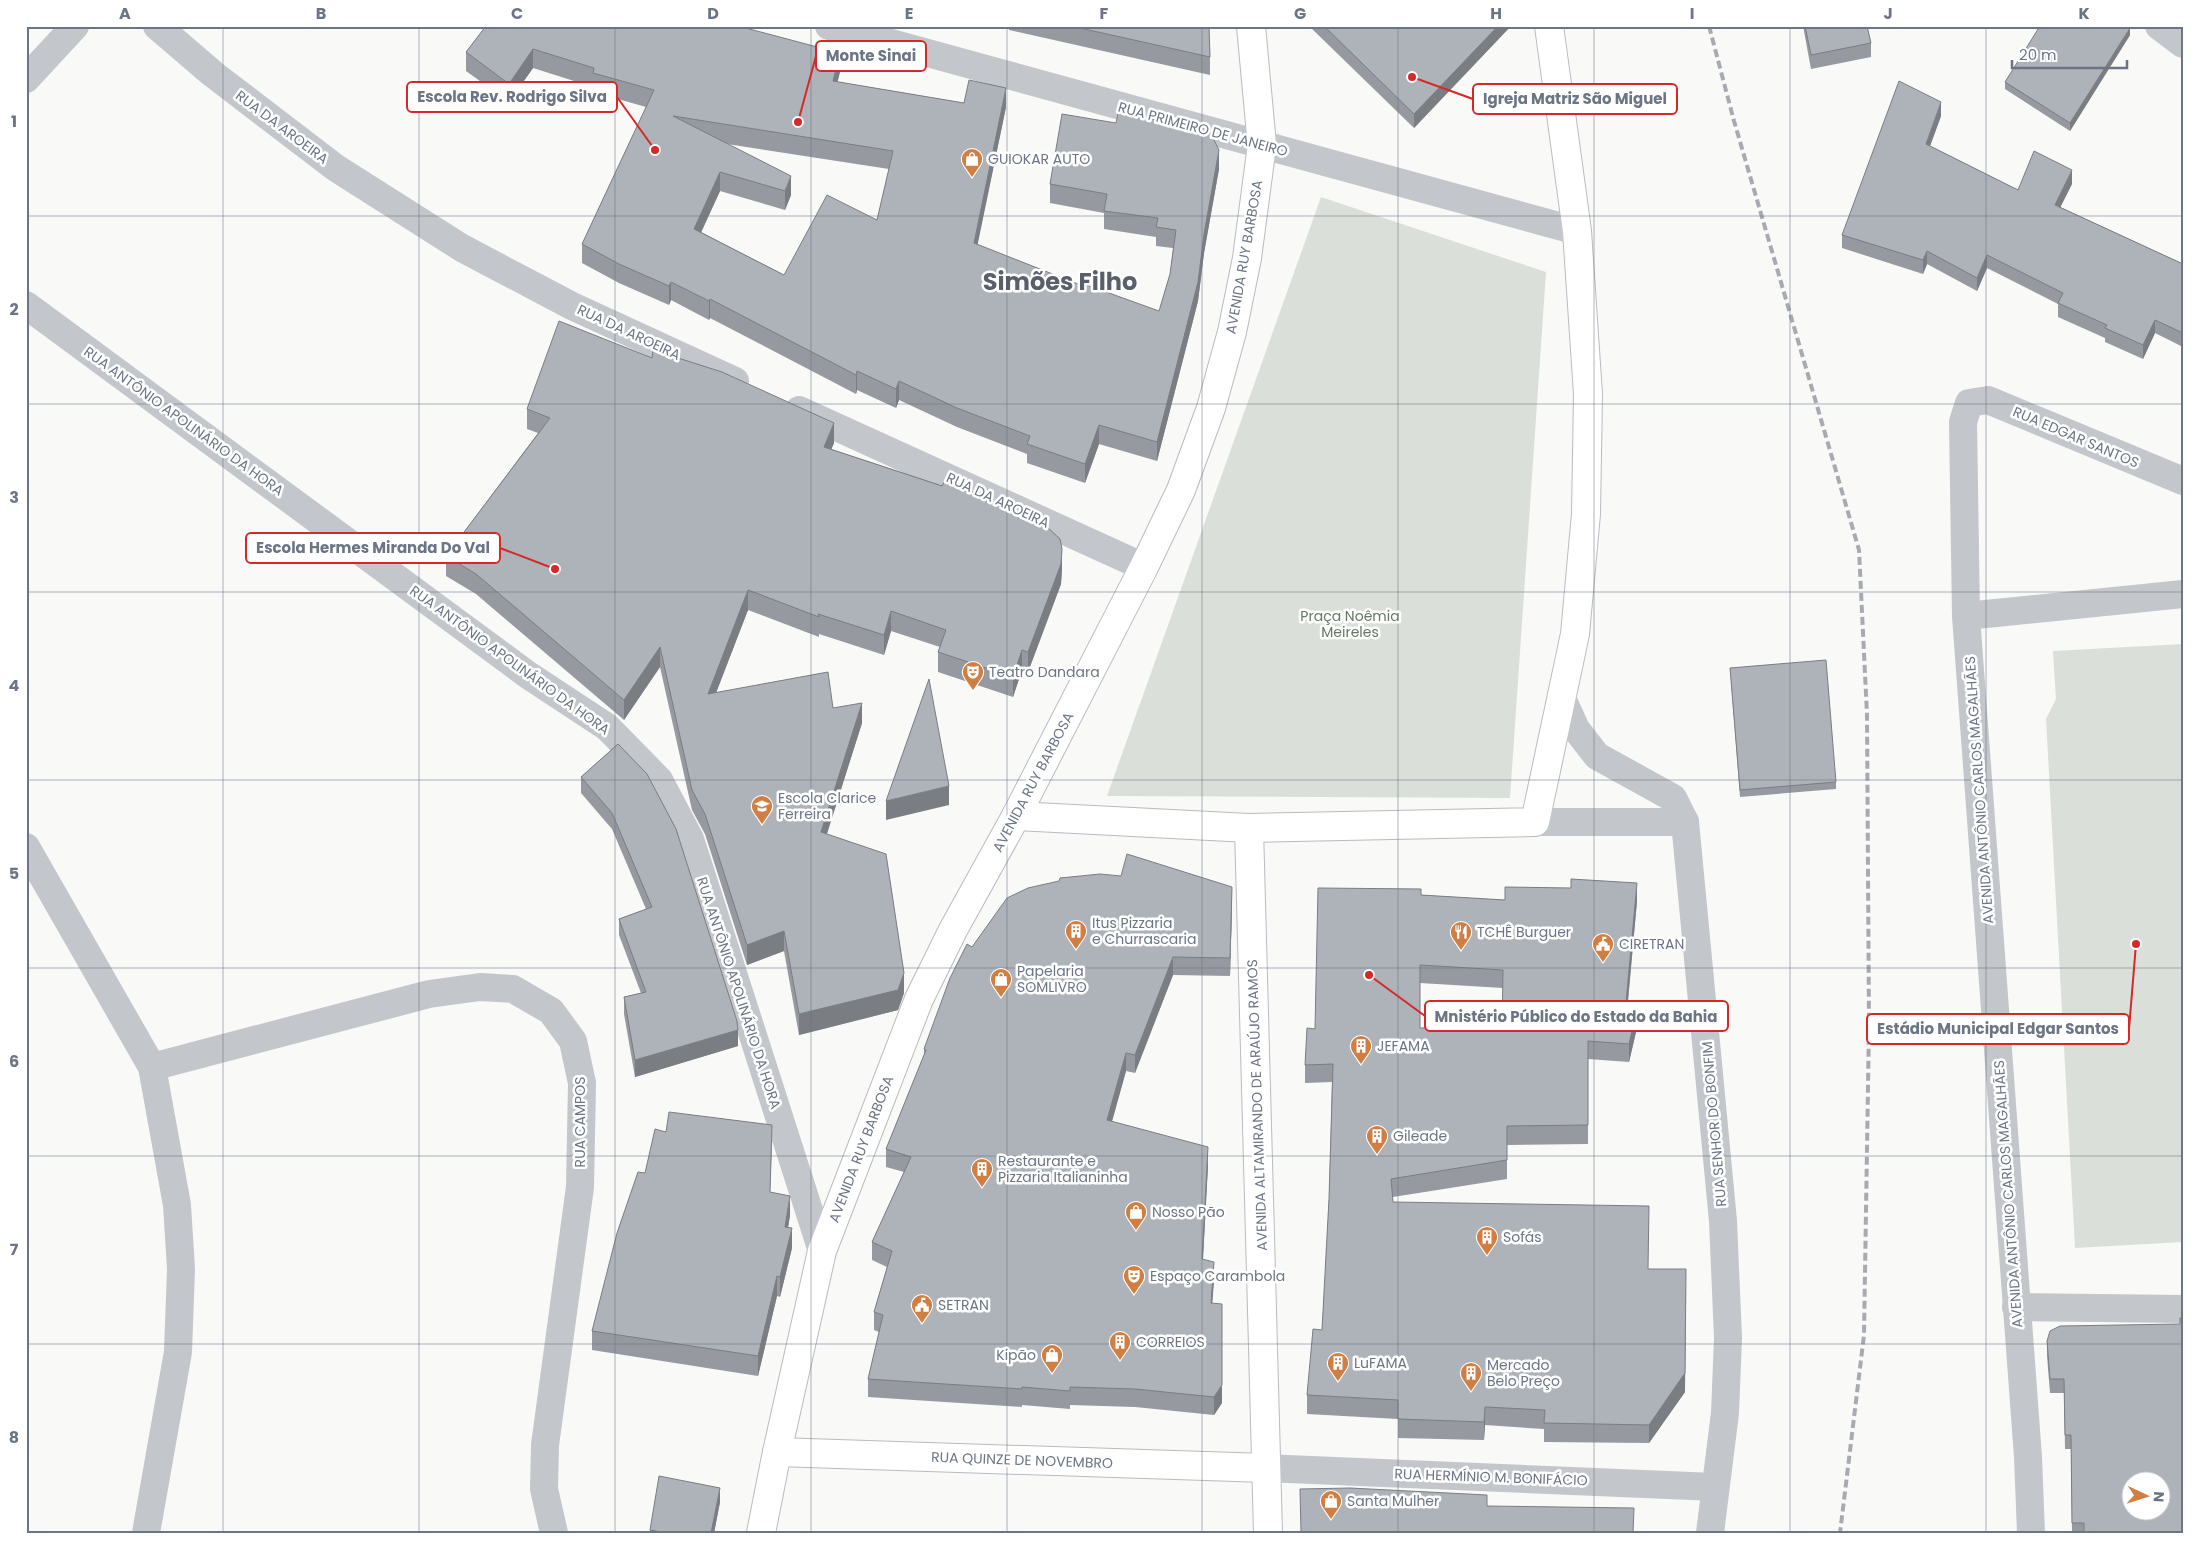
<svg xmlns="http://www.w3.org/2000/svg" width="2209" height="1559" font-family="Poppins,sans-serif">
  <style>
    .green { fill: #dae0d9 }
    .lines { fill: none; stroke-linecap: round; stroke-linejoin: round }
    .secondary-casing { stroke: #b8bbc0; stroke-width: 30 }
    .street { stroke: #c3c6ca; stroke-width: 28 }
    .secondary { stroke: #fff; stroke-width: 28 }
    .rail { stroke: #a7aab0; stroke-width: 4; stroke-dasharray: 8 4; stroke-linecap: butt }
    .wall { fill: #96999f; fill-rule: evenodd }
    .shaded-wall { fill: #7a7d82 }
    .building { fill: #aeb2b9; stroke: #7a7d82; fill-rule: evenodd }
    .grid { fill: none; stroke: #6c7585; stroke-width: 1; stroke-opacity: 0.55 }
    .labels { text-anchor: middle; stroke-width: 5; stroke-linejoin: round; paint-order: stroke }
    .street-label { font-size: 14px; fill: #6c7585; stroke: #fff }
    .poi-label { font-size: 14px; fill: #6c7585; stroke: #fff; text-anchor: start }
    .park-label { font-size: 14px; fill: #667866; stroke: #fff }
    .town-label { font-size: 24px; font-weight: bold; fill: #59606b; stroke: #fff }
    .leader { fill: none; stroke: #d62828; stroke-width: 2 }
    .callout-dot { fill: #d62828; stroke: #fff; stroke-width: 2 }
    .callout { fill: #fff; stroke: #d62828; stroke-width: 2 }
    .callout-label { font-size: 15px; text-anchor: middle; font-weight: bold; fill: #6c7585 }
    .neatline { fill: none; stroke: #6c7585; stroke-width: 2 }
    .grid-label { font-size: 16px; text-anchor: middle; font-weight: bold; fill: #6c7585 }
  </style>
  <rect width="100%" height="100%" fill="#f9f9f8"/>
  <!-- green -->
  <g class="green">
    <path d="M1321,197l225,75 -36,526 -403,-2z"/>
    <path d="M2183,644v598l-108,6 -29,-529 10,-20 -3,-48z"/>
  </g>
  <g class="lines">
    <!-- secondary casing -->
    <g class="secondary-casing">
      <g id="secondary">
        <path d="M1016,816l233,12 286,-6 40,-188 11,-120 2,-120 -11,-163 -28,-205"/>
        <path d="M1249,828l19,705"/>
        <path d="M777,1452l489,16"/>
        <path d="M761,1533l16,-81 45,-201 97,-252 34,-69 63,-114 128,-249 37,-77 30,-82 21,-76 15,-74 15,-113 -11,-119"/>
      </g>
    </g>
    <!-- street -->
    <g class="street">
      <path d="M157,26l56,48 123,94 126,80 110,58 163,75"/>
      <path d="M829,26l748,205"/>
      <path d="M2159,26l24,18"/>
      <path d="M26,79l49,-53"/>
      <path d="M26,305l502,370 79,52 52,53 31,59 132,412"/>
      <path d="M799,410l345,157"/>
      <path d="M1966,616l217,-22"/>
      <path d="M1561,696l15,33 21,27 76,42 12,24 38,399 5,117 -3,75 -15,120"/>
      <path d="M1535,822h150"/>
      <path d="M26,847l126,220 25,138 4,64 -3,83 -32,181"/>
      <path d="M152,1067l277,-73 51,-7 33,2 38,22 22,30 9,42 -2,104 -35,258 -1,44 10,44"/>
      <path d="M2016,1307l167,2"/>
      <path d="M1266,1468l449,19"/>
      <path d="M2031,1533l-3,-76 -62,-841 -3,-194 6,-19 19,-3 195,81"/>
    </g>
    <!-- secondary -->
    <use href="#secondary" class="secondary"/>
    <!-- rail -->
    <path class="rail" d="M1709,26l25,95 125,429 8,165 2,310 -5,310 -24,198"/>
  </g>
  <!-- wall -->
  <g class="wall">
    <path d="M486,26l354,46 -3,10 127,21 42,4 -29,138 106,41 76,25 11,-37 3,-26 -17,-2v-9l-52,-8v-16l-54,-10v-19l169,-15 -15,84 -6,48 -41,160 -58,-17 -14,39 -58,-20v-9l-70,-27 -58,-27 -3,8 -39,-18 -1,4 -146,-76 -1,2 -38,-20 -2,5 -50,-22 -37,-20v-19l64,-137 -53,-15v-5l-60,-19 -24,34 -43,-31v-19zM727,144l162,25 -12,51 -93,55 -83,-43 19,-41 65,19 6,-15z"/>
    <path d="M1009,26h200l1,31v18l-201,-45z"/>
    <path d="M1309,26h202l-97,102z"/>
    <path d="M1803,26h64l4,17v14l-60,12z"/>
    <path d="M2130,35l-60,96 -65,-42v-7z"/>
    <path d="M1941,116l-11,30 88,44 54,-6 -12,23 123,57v83l-28,-14 -12,26 -38,-17v-4l-47,-21v-13l-71,-36 -10,23 -50,-27 -4,10 -81,-26v-13z"/>
    <path d="M527,409l307,34 -3,6 152,50 79,70 -1,15 -33,88 -6,-2 -9,27 -75,-25v-20l2,-5 -49,-16 -7,24 -65,-21v3l-71,-27 -32,82 117,16 29,15 -35,111 77,159 -6,17 -99,25 -15,-84 -37,14 -42,-131 -13,-24 -32,-143 -36,53 -148,-126 -30,-18v-20l92,-123 -11,-4z"/>
    <path d="M1730,668l106,114v7l-96,8z"/>
    <path d="M618,744l120,302 -103,31 -11,-63v-17l17,-4 -22,-58v-16l27,-10 -34,-80 -31,-36v-16z"/>
    <path d="M1571,879l66,22 -10,112 9,19 -7,30 -41,-3v85l-81,1v34l-114,18v5l255,67 37,123 -36,51 -105,-1v-13l-59,-4 -1,15 -86,-2v-19l-91,-5v-19l15,-65 7,-131 3,-117 -27,1v-18l10,-36 106,-134 84,5 66,-12zM1420,983l83,5 -1,39 -82,1z"/>
    <path d="M1232,905l-2,71 -57,-1 -38,98 -9,-2 -14,51 96,43 -5,94 11,21 -2,23 10,100 -8,12 -79,-8 -65,-2v4l-48,-4v2l-154,-10v-18l11,-47 -5,-2v-18l13,-45 -15,-7v-18l32,-70 -18,-5v-18l38,-94v-6l48,-102z"/>
    <path d="M666,1132l106,13 -2,47 20,23 -2,12 4,21 -12,49 -3,-1 -19,80 -166,-26v-19l53,-158z"/>
    <path d="M2180,1324l3,209h-111l-1,-84h-6l-1,-56h-14l-3,-37v-15z"/>
    <path d="M720,1502l-6,31h-64v-3z"/>
  </g>
  <!-- shaded-wall -->
  <g class="shaded-wall">
    <path d="M1498,26h13l-97,102v-14z"/>
    <path d="M2130,28v7l-60,96v-8z"/>
    <path d="M533,49v19l-24,34v-18z"/>
    <path d="M840,53v19l-7,28v-19z"/>
    <path d="M1006,88v19l-32,155v-19z"/>
    <path d="M1941,102v14l-15,41v-13z"/>
    <path d="M1219,150v19l-15,84 -6,48 -41,160v-19z"/>
    <path d="M2072,170v14l-17,34v-13z"/>
    <path d="M720,172v19l-26,57v-19z"/>
    <path d="M791,176v19l-6,15v-19z"/>
    <path d="M1927,251v13l-4,10v-14z"/>
    <path d="M1987,255v13l-10,23v-13z"/>
    <path d="M671,282v18l-2,5v-19z"/>
    <path d="M710,299v19l-1,2v-19z"/>
    <path d="M2155,320v13l-12,26v-14z"/>
    <path d="M857,371v19l-1,4v-19z"/>
    <path d="M899,381v19l-3,8v-19z"/>
    <path d="M834,423v20l-10,24v-20z"/>
    <path d="M1099,425v19l-14,39v-19z"/>
    <path d="M1062,549v20l-1,15 -33,88v-20z"/>
    <path d="M748,590v20l-40,104v-20z"/>
    <path d="M891,611v20l-7,24v-20z"/>
    <path d="M660,647v20l-36,53v-20z"/>
    <path d="M1022,650v20l-9,27v-20z"/>
    <path d="M862,703v20l-41,129v-20z"/>
    <path d="M949,786v19l-63,15v-19z"/>
    <path d="M1637,883v18l-12,130v-18z"/>
    <path d="M1232,887v18l-2,71v-18z"/>
    <path d="M784,931v20l-37,14v-20z"/>
    <path d="M1173,957v18l-38,98v-18z"/>
    <path d="M904,973v20l-6,17 -99,25v-21z"/>
    <path d="M1636,1013v19l-7,30v-18z"/>
    <path d="M738,1030v16l-103,31v-17z"/>
    <path d="M1126,1053v18l-19,67v-18z"/>
    <path d="M1208,1147v18l-6,112v-18z"/>
    <path d="M790,1196v19l-5,32v-20z"/>
    <path d="M792,1228v20l-12,49v-20z"/>
    <path d="M1214,1262v18l-3,41v-18z"/>
    <path d="M777,1276v20l-19,80v-20z"/>
    <path d="M1686,1288l-1,104 -36,51v-18z"/>
    <path d="M1222,1385v18l-8,12v-18z"/>
    <path d="M1485,1407v18l-1,15v-18z"/>
    <path d="M720,1488v14l-6,31h-3z"/>
  </g>
  <!-- building -->
  <g class="building">
    <path d="M486,26h252l102,27 -7,28 131,22 5,-23 37,8 -32,155 109,43 1,-2 75,27 11,-37 6,-44 -20,-3 2,-9 -54,-7 3,-17 -57,-10 12,-70 54,9 2,-9 76,11 11,3 5,4 9,18 -15,84 -6,48 -41,160 -58,-17 -14,39 -58,-20 3,-8 -73,-28 -58,-27 -3,8 -39,-18 -1,4 -146,-76 -1,2 -38,-19 -2,4 -50,-22 -37,-20 72,-154 -61,-17 1,-5 -61,-19 -24,35 -43,-32zM673,116l220,35 -16,69 -50,-25 -43,80 -90,-46 26,-57 65,19 6,-15z"/>
    <path d="M1071,26h138l1,31z"/>
    <path d="M1324,26h174l-84,88z"/>
    <path d="M1805,26h62l4,17 -60,12z"/>
    <path d="M2040,26h88l2,2 -60,95 -65,-41z"/>
    <path d="M1899,81l42,21 -15,42 92,46 16,-39 38,19 -17,35 128,59v69l-28,-13 -12,25 -38,-17 2,-3 -49,-22 5,-10 -76,-38 -10,23 -50,-27 -4,9 -81,-25z"/>
    <path d="M559,321l93,37 1,-8 69,22 112,51 -10,24 118,39 2,-4 39,13 -1,4 64,27 14,13 2,10 -1,15 -33,88 -6,-2 -9,27 -75,-25 8,-22 -55,-19 -7,24 -66,-21 1,3 -71,-27 -40,104 120,-22 5,36 29,-5 -41,129 65,22 18,119 -6,17 -99,24 -15,-83 -37,14 -42,-131 -13,-24 -32,-143 -36,53 -148,-126 -30,-18 104,-138 -23,-9z"/>
    <path d="M1826,660l10,122 -96,8 -10,-122z"/>
    <path d="M929,679l20,107 -63,15z"/>
    <path d="M618,744l29,30 29,55 61,192 1,9 -103,30 -11,-63 22,-5 -27,-73 33,-12 -40,-94 -31,-36z"/>
    <path d="M1127,854l105,33 -2,71 -57,-1 -38,98 -9,-2 -19,67 101,27 -6,112 12,3 -3,41 11,1v81l-8,12 -79,-8 -65,-2v4l-48,-4v2l-154,-10 15,-64 -9,-3 18,-61 -20,-9 39,-85 -25,-8 40,-99 -2,-1 26,-71 17,-34 5,3 35,-49 21,-10 31,-7 1,-3 40,-4 21,2z"/>
    <path d="M1571,879l66,4 -12,130h11l-7,31 -41,-3v84l-81,1v34l-116,19 2,23 256,4 -1,63h38l-1,104 -36,52 -105,-2 1,-13 -60,-3 -1,15 -86,-3v-19l-91,-5 6,-66 9,1 7,-131 4,-135 -28,1 2,-37 8,1 3,-141 103,1v6l84,5v-13l66,1zM1420,965l83,5 -1,57 -82,1z"/>
    <path d="M669,1112l103,13 -2,67 20,4 -5,31 7,1 -12,49 -3,-1 -19,80 -166,-25 25,-98 21,-61 7,1 10,-44 11,3z"/>
    <path d="M2180,1318h3v215h-99v-10h-12l-1,-88h-6l-1,-56h-14l-3,-38 3,-10 10,-5 120,-2zM2132,1482h30v30h-30z"/>
    <path d="M659,1476l61,12 -9,45h-44l-17,-3z"/>
    <path d="M1350,1488l137,7v11l147,2 -1,25h-332l-1,-44z"/>
  </g>
  <!-- grid -->
  <path class="grid" d="M223,26v1507M419,26v1507M615,26v1507M811,26v1507M1007,26v1507M1202,26v1507M1398,26v1507M1594,26v1507M1790,26v1507M1986,26v1507M26,216h2157M26,404h2157M26,592h2157M26,780h2157M26,968h2157M26,1156h2157M26,1344h2157"/>
  <!-- icons -->
  <defs>
    <g id="shop-pin" transform="scale(1.125)"><path d="M0 17L-7.5 6A9.5 9.5 0 1 1 7.5 6Z" fill="#d07e41" stroke="#fff"/><path d="M-5-2.5h2.3a2.7 3.5 0 0 1 5.4 0H5L5.5 6h-11ZM-1.5-2.5h3a1.5 2.3 0 0 0-3 0Z" fill="#fff"/></g>
    <g id="theatre-pin" transform="scale(1.125)"><path d="M0 17L-7.5 6A9.5 9.5 0 1 1 7.5 6Z" fill="#d07e41" stroke="#fff"/><path d="M-5-5.5Q0-4 5-5.5V0Q5 5 0 6Q-5 5-5 0ZM-3.3-2.5H-1v1.5H-3.3ZM1-2.5H3.3v1.5H1ZM-2.8 1Q0 5.5 2.8 1Z" fill="#fff"/></g>
    <g id="school-pin" transform="scale(1.125)"><path d="M0 17L-7.5 6A9.5 9.5 0 1 1 7.5 6Z" fill="#d07e41" stroke="#fff"/><path d="M0-5L7-2L0 1L-7-2ZM-4 1L0 2.5L4 1V4Q0 6-4 4Z" fill="#fff"/></g>
    <g id="building-pin" transform="scale(1.125)"><path d="M0 17L-7.5 6A9.5 9.5 0 1 1 7.5 6Z" fill="#d07e41" stroke="#fff"/><path d="M-4-6H4V6H1V3H-1V6H-4ZM-2.5-4.3h1.7v1.8h-1.7ZM.8-4.3h1.7v1.8H.8ZM-2.5-1h1.7V.8h-1.7ZM.8-1h1.7V.8H.8Z" fill="#fff"/></g>
    <g id="restaurant-pin" transform="scale(1.125)"><path d="M0 17L-7.5 6A9.5 9.5 0 1 1 7.5 6Z" fill="#d07e41" stroke="#fff"/><path d="M-5-6h1v4h1v-4h1v4h1v-4h1v5L-1.5 .5V6h-2V.5L-5-1ZM5-6V6H3V1.5H1.5Q1.5-4 5-6Z" fill="#fff"/></g>
    <g id="civic-pin" transform="scale(1.125)"><path d="M0 17L-7.5 6A9.5 9.5 0 1 1 7.5 6Z" fill="#d07e41" stroke="#fff"/><path d="M-.6-6.5H3V-4.5H.6V-3L4-1V1h2V6H-6V1h2V-1L-.6-3ZM-1.2 2.5V6h2.4V2.5Z" fill="#fff"/></g>
  </defs>
  <g fill-rule="evenodd">
    <use href="#shop-pin" x="972" y="159"/>
    <use href="#theatre-pin" x="973" y="672"/>
    <use href="#school-pin" x="762" y="806"/>
    <use href="#building-pin" x="1076" y="931"/>
    <use href="#restaurant-pin" x="1461" y="932"/>
    <use href="#civic-pin" x="1603" y="944"/>
    <use href="#shop-pin" x="1001" y="979"/>
    <use href="#building-pin" x="1361" y="1046"/>
    <use href="#building-pin" x="1377" y="1136"/>
    <use href="#building-pin" x="982" y="1169"/>
    <use href="#shop-pin" x="1136" y="1212"/>
    <use href="#building-pin" x="1487" y="1237"/>
    <use href="#theatre-pin" x="1134" y="1276"/>
    <use href="#civic-pin" x="922" y="1305"/>
    <use href="#building-pin" x="1120" y="1342"/>
    <use href="#shop-pin" x="1052" y="1355"/>
    <use href="#building-pin" x="1338" y="1363"/>
    <use href="#building-pin" x="1471" y="1373"/>
    <use href="#shop-pin" x="1331" y="1501"/>
  </g>
  <g class="labels">
    <!-- street labels -->
    <g class="street-label">
      <text transform="translate(282 127) rotate(37)" y="5">RUA DA AROEIRA</text>
      <text transform="translate(1203 129) rotate(15)" y="5">RUA PRIMEIRO DE JANEIRO</text>
      <text transform="translate(1244 257) rotate(-80)" y="5">AVENIDA RUY BARBOSA</text>
      <text transform="translate(629 332) rotate(25)" y="5">RUA DA AROEIRA</text>
      <text transform="translate(184 421) rotate(36)" y="5">RUA ANTÔNIO APOLINÁRIO DA HORA</text>
      <text transform="translate(2076 437) rotate(23)" y="5">RUA EDGAR SANTOS</text>
      <text transform="translate(998 500) rotate(25)" y="5">RUA DA AROEIRA</text>
      <text transform="translate(510 660) rotate(36)" y="5">RUA ANTÔNIO APOLINÁRIO DA HORA</text>
      <text transform="translate(1033 782) rotate(-62)" y="5">AVENIDA RUY BARBOSA</text>
      <text transform="translate(1979 790) rotate(-94)" y="5">AVENIDA ANTÔNIO CARLOS MAGALHÃES</text>
      <text transform="translate(739 993) rotate(72)" y="5">RUA ANTÔNIO APOLINÁRIO DA HORA</text>
      <text transform="translate(1257 1105) rotate(-92)" y="5">AVENIDA ALTAMIRANDO DE ARAÚJO RAMOS</text>
      <text transform="translate(580 1122) rotate(-90)" y="5">RUA CAMPOS</text>
      <text transform="translate(1714 1124) rotate(-95)" y="5">RUA SENHOR DO BONFIM</text>
      <text transform="translate(861 1149) rotate(-69)" y="5">AVENIDA RUY BARBOSA</text>
      <text transform="translate(2008 1194) rotate(-94)" y="5">AVENIDA ANTÔNIO CARLOS MAGALHÃES</text>
      <text transform="translate(1022 1460) rotate(2)" y="5">RUA QUINZE DE NOVEMBRO</text>
      <text transform="translate(1491 1477) rotate(2)" y="5">RUA HERMÍNIO M. BONIFÁCIO</text>
    </g>
    <!-- poi labels -->
    <g class="poi-label">
      <text x="988" y="164">GUIOKAR AUTO</text>
      <text x="989" y="677">Teatro Dandara</text>
      <text x="778" y="803">Escola Clarice<tspan x="778" dy="16">Ferreira</tspan></text>
      <text x="1092" y="928">Itus Pizzaria<tspan x="1092" dy="16">e Churrascaria</tspan></text>
      <text x="1477" y="937">TCHÊ Burguer</text>
      <text x="1619" y="949">CIRETRAN</text>
      <text x="1017" y="976">Papelaria<tspan x="1017" dy="16">SOMLIVRO</tspan></text>
      <text x="1377" y="1051">JEFAMA</text>
      <text x="1393" y="1141">Gileade</text>
      <text x="998" y="1166">Restaurante e<tspan x="998" dy="16">Pizzaria Italianinha</tspan></text>
      <text x="1152" y="1217">Nosso Pão</text>
      <text x="1503" y="1242">Sofás</text>
      <text x="1150" y="1281">Espaço Carambola</text>
      <text x="938" y="1310">SETRAN</text>
      <text x="1136" y="1347">CORREIOS</text>
      <text x="1036" y="1360" text-anchor="end">Kipão</text>
      <text x="1354" y="1368">LuFAMA</text>
      <text x="1487" y="1370">Mercado<tspan x="1487" dy="16">Belo Preço</tspan></text>
      <text x="1347" y="1506">Santa Mulher</text>
    </g>
    <!-- park labels -->
    <g class="park-label">
      <text x="1350" y="621">Praça Noêmia<tspan x="1350" dy="16">Meireles</tspan></text>
    </g>
    <!-- town labels -->
    <g class="town-label">
      <text x="1060" y="290">Simões Filho</text>
    </g>
  </g>
  <!-- callouts -->
  <path class="leader" d="M798 122L816 56M655 150L617 97M1412 77L1473 99M555 569L500 548M1369 975L1425 1016M2136 944L2129 1029"/>
  <g class="callout-dot">
    <circle cx="798" cy="122" r="5"/>
    <circle cx="655" cy="150" r="5"/>
    <circle cx="1412" cy="77" r="5"/>
    <circle cx="555" cy="569" r="5"/>
    <circle cx="1369" cy="975" r="5"/>
    <circle cx="2136" cy="944" r="5"/>
  </g>
  <g class="callout">
    <rect x="816" y="41" width="110" height="30" rx="5"/>
    <rect x="407" y="82" width="210" height="30" rx="5"/>
    <rect x="1473" y="84" width="204" height="30" rx="5"/>
    <rect x="246" y="533" width="254" height="30" rx="5"/>
    <rect x="1425" y="1001" width="303" height="30" rx="5"/>
    <rect x="1867" y="1014" width="262" height="30" rx="5"/>
  </g>
  <g class="callout-label">
    <text x="871" y="61">Monte Sinai</text>
    <text x="512" y="102">Escola Rev. Rodrigo Silva</text>
    <text x="1575" y="104">Igreja Matriz São Miguel</text>
    <text x="373" y="553">Escola Hermes Miranda Do Val</text>
    <text x="1576" y="1022">Mnistério Público do Estado da Bahia</text>
    <text x="1998" y="1034">Estádio Municipal Edgar Santos</text>
  </g>
  <!-- border -->
  <rect width="2209" height="1559" fill="none" stroke="#ffffff" stroke-width="55"/>
  <!-- north arrow -->
  <g transform="translate(2146 1496) rotate(94)"><circle r="24" fill="#ffffff" stroke="#c4c8ce"/>
  <path d="M0-4L9 19L0 12L-9 19Z" fill="#d07e41"/>
  <text y="-8" font-size="14" font-weight="bold" text-anchor="middle" fill="#6c7585">N</text>
  </g>
  <!-- scale -->
  <path d="M2012 60v8h115v-8" fill="none" stroke="#6c7585" stroke-width="2.5"/>
  <text x="2019" y="60" font-size="15" fill="#6c7585" stroke="#ffffff" stroke-width="4" paint-order="stroke">20 m</text>
  <rect x="28" y="28" width="2154" height="1504" class="neatline"/>
  <g class="grid-label">
    <text x="125" y="19">A</text>
    <text x="321" y="19">B</text>
    <text x="517" y="19">C</text>
    <text x="713" y="19">D</text>
    <text x="909" y="19">E</text>
    <text x="1104" y="19">F</text>
    <text x="1300" y="19">G</text>
    <text x="1496" y="19">H</text>
    <text x="1692" y="19">I</text>
    <text x="1888" y="19">J</text>
    <text x="2084" y="19">K</text>
    <text x="14" y="127">1</text>
    <text x="14" y="315">2</text>
    <text x="14" y="503">3</text>
    <text x="14" y="691">4</text>
    <text x="14" y="879">5</text>
    <text x="14" y="1067">6</text>
    <text x="14" y="1255">7</text>
    <text x="14" y="1443">8</text>
  </g>
</svg>
